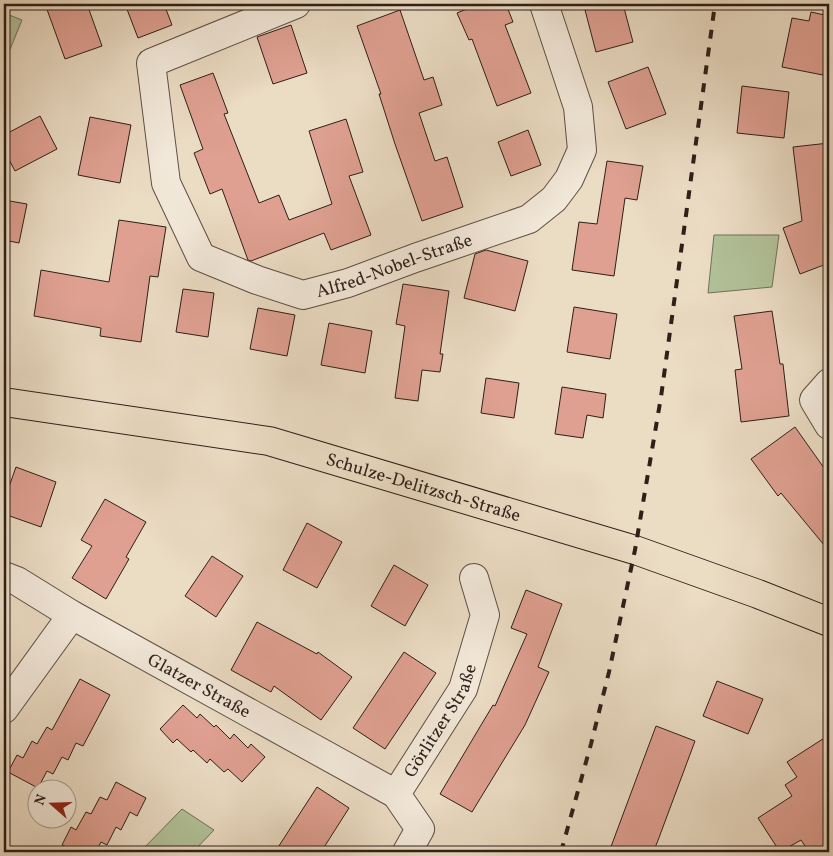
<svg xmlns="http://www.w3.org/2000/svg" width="833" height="856" font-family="Vollkorn,serif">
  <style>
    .green { fill: #b2c299; stroke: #707059 }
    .building { fill: #dfa091; stroke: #2e1f19 }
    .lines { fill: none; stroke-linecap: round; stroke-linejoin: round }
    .minor-casing { stroke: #5d4e44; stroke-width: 30 }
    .major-casing { stroke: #2e1f19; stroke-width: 30 }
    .minor { stroke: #f2e8d9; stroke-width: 28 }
    .major { stroke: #ebdcc4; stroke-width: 28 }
    .rail { stroke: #2e1f19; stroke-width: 4; stroke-dasharray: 9 9; stroke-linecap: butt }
    .labels { text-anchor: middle; stroke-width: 5; stroke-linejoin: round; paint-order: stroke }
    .street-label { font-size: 18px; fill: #2e1f19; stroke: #f2e8d9 }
  </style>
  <rect width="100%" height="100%" fill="#ebdcc4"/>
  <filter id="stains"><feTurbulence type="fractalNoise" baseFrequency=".004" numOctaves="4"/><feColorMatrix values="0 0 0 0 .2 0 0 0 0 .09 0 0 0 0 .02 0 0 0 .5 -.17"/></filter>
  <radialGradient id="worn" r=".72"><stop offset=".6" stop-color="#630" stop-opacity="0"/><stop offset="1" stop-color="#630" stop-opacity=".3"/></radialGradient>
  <!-- green -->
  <g class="green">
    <path d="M4,13l18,7 -18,44z"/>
    <path d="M714,235h65l-7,52 -64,6z"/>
    <path d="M182,809l32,21 -21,22h-53z"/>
  </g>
  <!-- building -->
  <g class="building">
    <path d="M45,4h42l15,42 -37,13z"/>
    <path d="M125,4h39l8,21 -34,13z"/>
    <path d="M479,4h27l7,18 -8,3 26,68 -34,13 -25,-67 -3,1 -12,-27z"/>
    <path d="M608,4h15l10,38 -37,10 -11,-42z"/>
    <path d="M400,10l24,70 9,-3 9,28 -23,8 16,48 12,-4 16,50 -41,14 -27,-77 -16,-50h2l-24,-68z"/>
    <path d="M811,12l18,4v25l-6,34 -41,-8 10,-49 17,3z"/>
    <path d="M291,25l16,48 -34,11 -16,-47z"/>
    <path d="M648,67l18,47 -40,15 -18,-47z"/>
    <path d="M213,73l15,40 -4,1 35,89 20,-8 10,25 43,-16 -23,-73 37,-12 17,53 -14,4 22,59 -40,15 -7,-17 -73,28 -3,-1 -26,-71 -12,5 -16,-41 9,-4 -23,-64z"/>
    <path d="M742,86l47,6 -5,46 -47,-5z"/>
    <path d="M40,116l17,33 -42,22 -11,-21v-15z"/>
    <path d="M90,117l41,8 -11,58 -42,-8z"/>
    <path d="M528,130l13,35 -30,11 -13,-34z"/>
    <path d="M829,143v120l-29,11 -17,-46 19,-7 -9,-74z"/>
    <path d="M607,161l36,5 -6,34 -12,-2 -11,78 -42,-6 7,-48 18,2z"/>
    <path d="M4,200l23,4 -8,39 -15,-3z"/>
    <path d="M119,220l47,7 -8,50 -8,-1 -9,66 -41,-6 1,-8 -67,-12 7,-46 68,12z"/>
    <path d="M486,250l42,11 -13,50 -51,-13 11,-44z"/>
    <path d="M403,284l46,7 -9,63h3l-3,18 -18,-2 -4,31 -23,-3 10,-72 -9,-2z"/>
    <path d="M183,289l31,4 -6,44 -32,-5z"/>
    <path d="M574,307l43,7 -7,45 -43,-7z"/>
    <path d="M258,308l37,7 -8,41 -37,-7z"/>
    <path d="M772,311l8,53h3l6,52 -48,6 -6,-52 7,-1 -8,-53z"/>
    <path d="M329,323l43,8 -7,42 -44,-8z"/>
    <path d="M486,378l33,5 -5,35 -33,-5z"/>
    <path d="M562,387l44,7 -3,24 -16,-3 -4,23 -28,-4z"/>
    <path d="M795,427l34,48v76l-48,-58 -3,3 -27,-37z"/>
    <path d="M16,467l40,15 -15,45 -37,-13v-13z"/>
    <path d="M105,499l41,23 -20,35 3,2 -23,40 -34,-21 20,-32 -11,-6z"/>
    <path d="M307,523l35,19 -25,46 -34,-18z"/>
    <path d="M212,556l31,20 -27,41 -31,-21z"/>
    <path d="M394,565l34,20 -23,41 -34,-20z"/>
    <path d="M526,590l36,14 -24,63 11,5 -24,53 -53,87 -32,-18 53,-89 2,1 32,-72 -16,-6z"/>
    <path d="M257,622l60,32 1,-2 34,25 -31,43 -47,-34 -3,6 -40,-22z"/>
    <path d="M404,652l32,21 -51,76 -32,-21z"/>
    <path d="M80,679l30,16 -27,51 -7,-3 -8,17 -6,-3 -9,17 -6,-3 -9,17 -30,-16 9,-17 6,3 9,-17 5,3 10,-17 5,3z"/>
    <path d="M717,681l46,18 -15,35 -45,-18z"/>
    <path d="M183,705l14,13 3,-4 14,13 2,-2 14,14 4,-5 14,14 3,-4 14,13 -23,25 -14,-13 -4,3 -14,-13 -3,4 -14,-13 -2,2 -14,-13 -4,4 -13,-14z"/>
    <path d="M656,726l39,15 -38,102 -4,9h-44z"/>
    <path d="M829,735v117h-20l-8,-12 -21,12 -22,-34 34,-22 -7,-11 12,-8 -10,-15z"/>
    <path d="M116,782l30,16 -9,18 -7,-4 -9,18 -5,-3 -9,18 -6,-3 -5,10h-20l-14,-7 9,-18 5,3 10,-18 5,2 9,-17 7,3z"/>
    <path d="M317,787l32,21 -28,44h-46z"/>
  </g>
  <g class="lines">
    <!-- minor casing -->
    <g class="minor-casing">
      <g id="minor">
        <path id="s1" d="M296,4l-145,59 15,120 35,74 56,23 46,15 45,-12 67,-25 114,-39 25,-20 15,-20 13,-29 -4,-43 -34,-103"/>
        <path d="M829,383l-15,17 15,25"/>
        <path id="s2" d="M4,576l13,5 55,34 324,179"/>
        <path d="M4,709l68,-94"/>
        <path id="s3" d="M407,852l13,-23 -24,-35 67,-105 22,-74 -11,-37"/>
      </g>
    </g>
    <!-- major casing -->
    <g class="major-casing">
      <g id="major">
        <path id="s4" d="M4,402l265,39 366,109 123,44 71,28"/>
      </g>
    </g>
    <!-- minor -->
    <use href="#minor" class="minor"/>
    <!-- major -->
    <use href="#major" class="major"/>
    <!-- rail -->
    <path class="rail" d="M561,852l30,-108 18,-72 26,-122 26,-153 54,-393"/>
  </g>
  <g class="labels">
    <!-- street labels -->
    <g class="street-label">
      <text dy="6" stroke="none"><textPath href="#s1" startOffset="564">Alfred-Nobel-Straße</textPath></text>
      <text dy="6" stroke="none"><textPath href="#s4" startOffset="429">Schulze-Delitzsch-Straße</textPath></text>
      <text dy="6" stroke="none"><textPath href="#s2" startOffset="224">Glatzer Straße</textPath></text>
      <text dy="6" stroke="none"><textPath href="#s3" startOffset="155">Görlitzer Straße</textPath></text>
    </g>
  </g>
  <!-- margin -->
  <rect width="833" height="856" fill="none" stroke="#ebdcc4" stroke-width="20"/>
  <rect x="5" y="5" width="823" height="846" fill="none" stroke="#2e1f19" stroke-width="2.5"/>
  <rect x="10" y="10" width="813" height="836" fill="none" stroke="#2e1f19"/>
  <!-- north arrow -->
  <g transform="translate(52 804) rotate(290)"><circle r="24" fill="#f2e8d9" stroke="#a4988c"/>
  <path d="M0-4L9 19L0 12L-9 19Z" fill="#8f2418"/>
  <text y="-8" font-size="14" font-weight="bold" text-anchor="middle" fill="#2e1f19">N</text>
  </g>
  <rect width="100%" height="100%" filter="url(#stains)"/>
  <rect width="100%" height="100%" fill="url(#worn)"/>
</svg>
